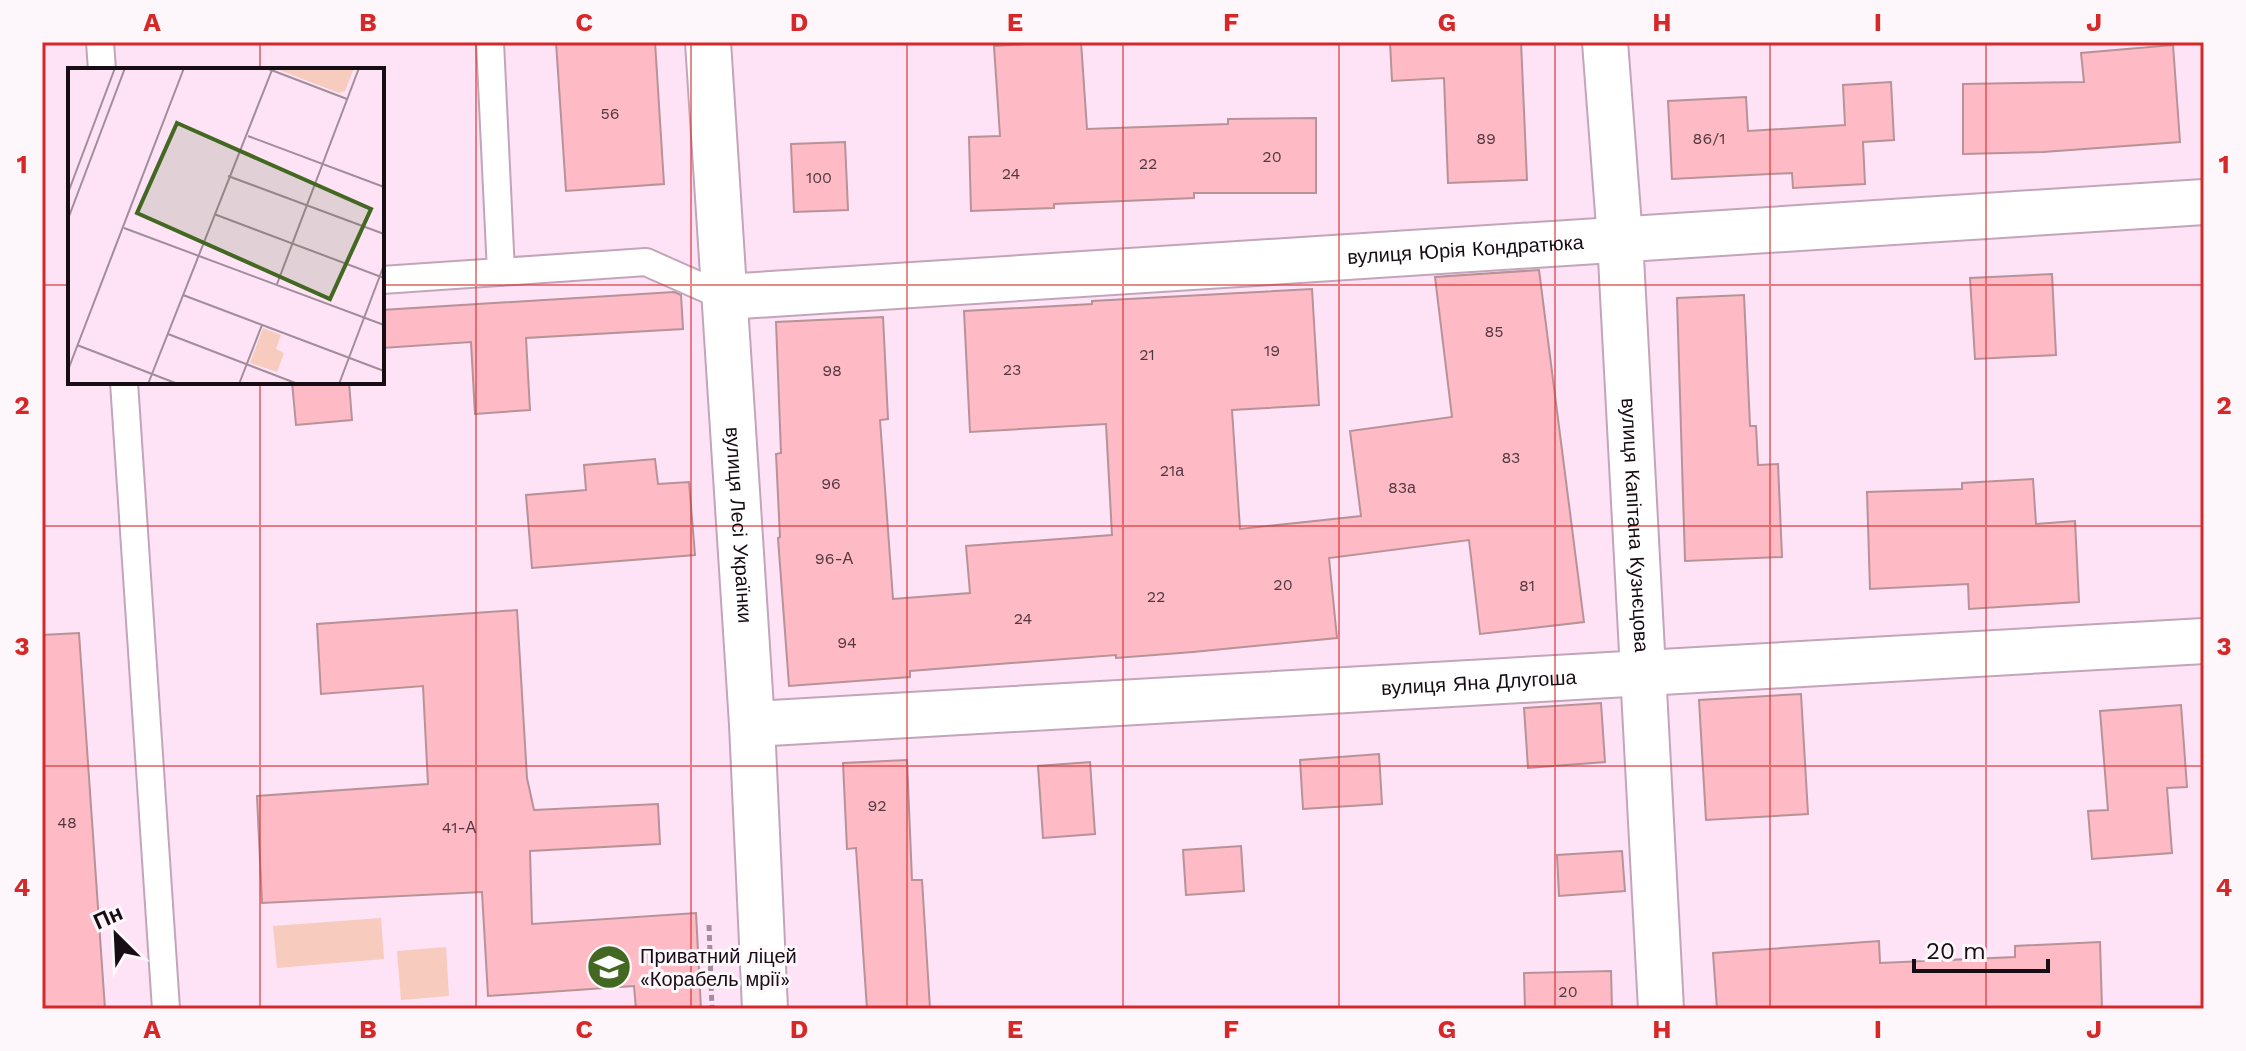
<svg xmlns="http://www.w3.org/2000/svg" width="2246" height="1051" font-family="'Work Sans',sans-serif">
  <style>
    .green { fill: #f7ccbe }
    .building { fill: #ffbbc5; stroke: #b79298; stroke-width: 2 }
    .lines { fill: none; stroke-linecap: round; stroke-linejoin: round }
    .service-casing { stroke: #c3a5b9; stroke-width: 30 }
    .minor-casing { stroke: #c3a5b9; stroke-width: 48 }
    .path { stroke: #a28e9c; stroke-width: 5; stroke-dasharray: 6 4; stroke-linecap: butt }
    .service { stroke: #fff; stroke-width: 26 }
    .minor { stroke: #fff; stroke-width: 44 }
    .grid { fill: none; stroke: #d62828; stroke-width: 2; stroke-opacity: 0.55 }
    .labels { text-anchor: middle; stroke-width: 6; stroke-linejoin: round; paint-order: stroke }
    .number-label { font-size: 16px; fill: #513840 }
    .street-label { font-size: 20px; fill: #170d14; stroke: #fdf7fb }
    .poi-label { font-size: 20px; fill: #170d14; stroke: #fdf7fb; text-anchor: start }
    .inset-road { fill: none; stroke: #a18d9b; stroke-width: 2 }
    .view { fill: #436821; fill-opacity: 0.15; stroke: #436821; stroke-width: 4 }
    .inset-edge { fill: none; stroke: #170d14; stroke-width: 4 }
    .neatline { fill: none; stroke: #d62828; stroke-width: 3 }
    .grid-label { font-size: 26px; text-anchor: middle; font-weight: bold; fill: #d62828 }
  </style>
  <rect width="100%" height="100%" fill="#fde3f5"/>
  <!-- green -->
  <g class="green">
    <path d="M381,918l3,41 -107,9 -4,-42z"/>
    <path d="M446,947l3,49 -48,4 -4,-49z"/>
  </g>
  <!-- building -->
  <g class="building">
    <path d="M556,42h99l9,142 -98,7z"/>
    <path d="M1059,42h22l6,87 141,-5v-5l88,-1v75h-122v5l-140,6v4l-83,3 -2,-74 31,-1 -6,-90z"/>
    <path d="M1390,42h131l6,138 -79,3 -4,-105 -52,3z"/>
    <path d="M2173,45l7,97 -137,10 -80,2v-70l121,-2 -3,-29z"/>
    <path d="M1891,82l3,58 -31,2 2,42 -72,4 -1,-15 -120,6 -4,-78 78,-4 2,34 97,-6 -2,-40z"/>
    <path d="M845,142l3,68 -54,2 -3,-68z"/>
    <path d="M1539,270l45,352 -104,12 -11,-94 -140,18 8,80 -144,14 -77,6v-3l-206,16v6l-121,9 -11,-148 2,-1 -4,-83 5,-1 -5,-131 107,-5 5,102 -8,1 13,179 77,-6 -4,-47 146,-11 -6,-111 -136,8 -6,-121 128,-7v-3l220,-12 7,116 -87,5 8,119 121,-13 -11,-85 102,-14 -17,-140z"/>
    <path d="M2052,274l4,81 -81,4 -5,-81z"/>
    <path d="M674,292l7,3 2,34 -157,9 4,72 -55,4 -4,-72 -89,6v-38z"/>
    <path d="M1744,295l6,131h6l2,39 20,-1 4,93 -97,4 -8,-263z"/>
    <path d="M292,382h57l3,38 -56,5z"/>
    <path d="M655,459l3,25 31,-2 6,73 -163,13 -6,-73 60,-5 -2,-25z"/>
    <path d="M2033,479l3,45 39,-3 4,81 -110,7 -1,-25 -98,5 -3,-97 95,-3v-6z"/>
    <path d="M517,610l10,168 7,32 124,-6 2,40 -130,7 2,73 164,-11 5,96h-65l-2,-23 -146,10 -6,-104 -220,11 -5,-107 171,-12 -5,-98 -102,8 -4,-70z"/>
    <path d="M79,633l26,376h-63v-374z"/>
    <path d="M1801,694l7,120 -102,6 -7,-120z"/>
    <path d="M1601,703l4,59 -77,6 -4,-60z"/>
    <path d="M2181,705l6,82 -20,1 5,65 -80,6 -4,-48 20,-1 -8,-99z"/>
    <path d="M1379,754l3,50 -79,5 -3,-49z"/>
    <path d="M907,760l5,120h10l8,129h-63l-11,-161 -9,1 -4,-86z"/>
    <path d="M1090,762l5,72 -52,4 -5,-72z"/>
    <path d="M1241,846l3,45 -58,4 -3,-45z"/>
    <path d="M1622,851l3,40 -66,5 -2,-41z"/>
    <path d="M1879,941l1,22 135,-6v-11l85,-4 2,67h-385l-4,-56z"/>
    <path d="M1611,971l1,38h-87l-1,-36z"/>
  </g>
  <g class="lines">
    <!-- service casing -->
    <g class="service-casing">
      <g id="service">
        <path d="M100,42l2,28"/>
        <path d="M490,42l11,230"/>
        <path d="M382,280l264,-18 79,35"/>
        <path d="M124,382l42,627"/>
      </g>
    </g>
    <!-- minor casing -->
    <g class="minor-casing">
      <g id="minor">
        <path id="s1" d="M708,42l44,682 13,285"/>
        <path id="s2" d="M1605,42l15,197 41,770"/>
        <path id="s3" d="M725,297l1479,-95"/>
        <path id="s4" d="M752,724l1452,-83"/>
      </g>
    </g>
    <!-- path -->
    <g class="path">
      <path d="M709,925l3,84"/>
      <path d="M598,1009h2"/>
    </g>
    <!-- service -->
    <use href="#service" class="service"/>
    <!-- minor -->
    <use href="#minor" class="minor"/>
  </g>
  <!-- grid -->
  <path class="grid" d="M260,42v28M476,42v967M691,42v967M907,42v967M1123,42v967M1339,42v967M1555,42v967M1770,42v967M1986,42v967M42,285h28M382,285h1822M260,382v627M42,526h2162M42,766h2162"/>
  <!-- icons -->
  <defs>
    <g id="school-disc" transform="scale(2.3)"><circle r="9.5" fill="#436821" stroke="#fdf7fb"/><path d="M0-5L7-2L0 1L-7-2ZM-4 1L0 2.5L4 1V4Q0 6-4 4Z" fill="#fff"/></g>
  </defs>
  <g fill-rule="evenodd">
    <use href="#school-disc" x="609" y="967"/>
  </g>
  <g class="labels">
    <!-- number labels -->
    <g class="number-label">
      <text x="610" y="119">56</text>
      <text x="1486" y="144">89</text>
      <text x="1709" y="144">86/1</text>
      <text x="1272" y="162">20</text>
      <text x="1148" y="169">22</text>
      <text x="1011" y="179">24</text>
      <text x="819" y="183">100</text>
      <text x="1494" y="337">85</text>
      <text x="1272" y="356">19</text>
      <text x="1147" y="360">21</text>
      <text x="1012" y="375">23</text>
      <text x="832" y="376">98</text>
      <text x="1511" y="463">83</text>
      <text x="1172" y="476">21а</text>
      <text x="831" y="489">96</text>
      <text x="1402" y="493">83а</text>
      <text x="834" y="564">96-А</text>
      <text x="1283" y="590">20</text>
      <text x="1527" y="591">81</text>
      <text x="1156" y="602">22</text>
      <text x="1023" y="624">24</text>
      <text x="847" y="648">94</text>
      <text x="877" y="811">92</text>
      <text x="67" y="828">48</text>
      <text x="459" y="833">41-А</text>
      <text x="1568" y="997">20</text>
    </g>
    <!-- street labels -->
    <g class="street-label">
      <text dy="7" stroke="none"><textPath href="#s3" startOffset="742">вулиця Юрія Кондратюка</textPath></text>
      <text dy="7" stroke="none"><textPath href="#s1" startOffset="484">вулиця Лесі Українки</textPath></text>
      <text dy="7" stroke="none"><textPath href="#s2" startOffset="484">вулиця Капітана Кузнєцова</textPath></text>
      <text dy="7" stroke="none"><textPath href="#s4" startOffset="728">вулиця Яна Длугоша</textPath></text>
    </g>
    <!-- poi labels -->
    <g class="poi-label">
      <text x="640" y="963">Приватний ліцей<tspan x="640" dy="23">«Корабель мрії»</tspan></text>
    </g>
  </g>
  <!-- overview -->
  <g transform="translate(68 68)">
    <rect width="316" height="316" fill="#fde3f5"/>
    <path d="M206,0h80l-9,23 -6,2zM195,260l18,7 -5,14 8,4 -7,19 -27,-9z" fill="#f7ccbe"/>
    <path class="inset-road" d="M198,0l81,31M180,68l136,51M160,108l156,58M0,125l47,-125M146,146l170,64M0,151l57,-151M56,160l260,97M209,216l82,-216M115,227l201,76M100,266l130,50M9,277l101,39M0,302l116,-302M80,316l124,-314M171,316l23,-59M271,316l45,-119"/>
    <path class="view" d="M109,55l194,86 -41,90 -193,-86z"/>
    <rect width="316" height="316" class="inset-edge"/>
  </g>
  <!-- border -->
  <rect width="2246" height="1051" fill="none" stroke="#fdf7fb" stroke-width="88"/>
  <!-- north arrow -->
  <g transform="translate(116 935) rotate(336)" stroke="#fdf7fb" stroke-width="6" paint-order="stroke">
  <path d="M0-6L14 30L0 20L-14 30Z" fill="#170d14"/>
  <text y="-12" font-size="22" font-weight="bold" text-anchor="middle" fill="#170d14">Пн</text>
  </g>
  <!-- scale -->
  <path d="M1914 959v12h134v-12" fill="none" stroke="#170d14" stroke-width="4"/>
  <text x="1926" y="959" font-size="24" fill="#170d14" stroke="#fdf7fb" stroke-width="6" paint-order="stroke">20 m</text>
  <rect x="44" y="44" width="2158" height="963" class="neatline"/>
  <g class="grid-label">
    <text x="152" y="31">A</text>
    <text x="368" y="31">B</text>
    <text x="584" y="31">C</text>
    <text x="799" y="31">D</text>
    <text x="1015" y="31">E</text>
    <text x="1231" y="31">F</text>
    <text x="1447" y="31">G</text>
    <text x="1662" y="31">H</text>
    <text x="1878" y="31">I</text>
    <text x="2094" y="31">J</text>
    <text x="22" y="173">1</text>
    <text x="2224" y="173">1</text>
    <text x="22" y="414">2</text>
    <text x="2224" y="414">2</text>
    <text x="22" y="655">3</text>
    <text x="2224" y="655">3</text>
    <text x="22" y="896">4</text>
    <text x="2224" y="896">4</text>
    <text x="152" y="1038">A</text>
    <text x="368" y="1038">B</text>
    <text x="584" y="1038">C</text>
    <text x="799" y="1038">D</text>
    <text x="1015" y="1038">E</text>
    <text x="1231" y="1038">F</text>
    <text x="1447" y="1038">G</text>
    <text x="1662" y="1038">H</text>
    <text x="1878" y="1038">I</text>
    <text x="2094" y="1038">J</text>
  </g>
</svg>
